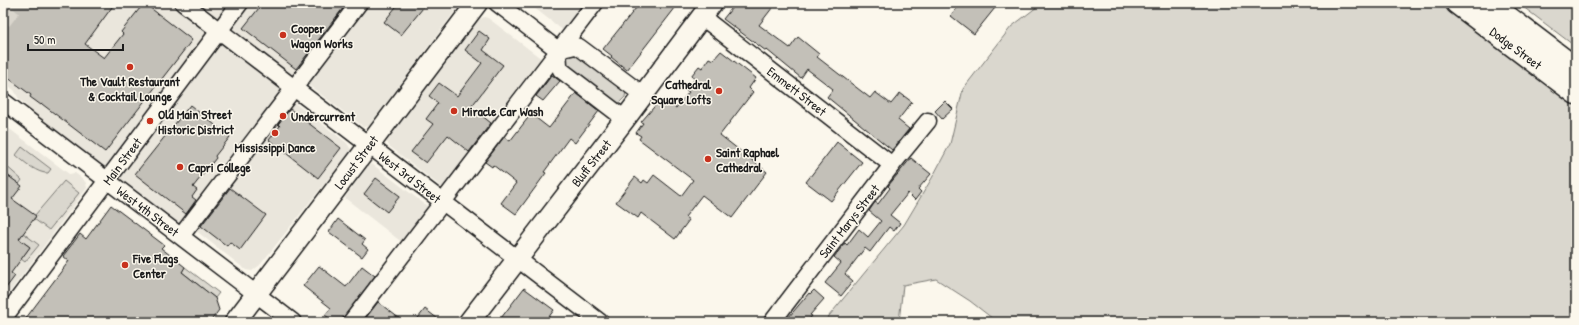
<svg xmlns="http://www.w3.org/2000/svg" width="1579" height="325" font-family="'Patrick Hand',sans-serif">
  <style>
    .built { fill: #eae6dc }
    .green { fill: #dad7ce; stroke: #7b7a75 }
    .building { fill: #c3c0b8; stroke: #1c1c1c }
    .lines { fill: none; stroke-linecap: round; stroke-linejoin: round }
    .minor-tunnel { stroke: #dad6cd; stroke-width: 16; stroke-dasharray: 16 8; stroke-linecap: butt }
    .minor-casing { stroke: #1c1c1c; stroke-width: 19 }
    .major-casing { stroke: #1c1c1c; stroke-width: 23 }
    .highway-casing { stroke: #1c1c1c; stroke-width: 25 }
    .minor { stroke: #fbf7ec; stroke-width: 16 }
    .major { stroke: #fbf7ec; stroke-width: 20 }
    .highway { stroke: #fbf7ec; stroke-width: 22 }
    .poi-dot { fill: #c8321e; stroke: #fbf7ec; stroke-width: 1.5 }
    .labels { text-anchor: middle; stroke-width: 3; stroke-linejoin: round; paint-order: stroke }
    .poi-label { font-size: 13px; font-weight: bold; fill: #1c1c1c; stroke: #fbf7ec; text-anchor: start }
    .street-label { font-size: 13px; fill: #1c1c1c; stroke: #fbf7ec }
  </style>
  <rect width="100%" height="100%" fill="#fbf7ec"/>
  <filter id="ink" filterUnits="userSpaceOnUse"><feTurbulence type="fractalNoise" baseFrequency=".025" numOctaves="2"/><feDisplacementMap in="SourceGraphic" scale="8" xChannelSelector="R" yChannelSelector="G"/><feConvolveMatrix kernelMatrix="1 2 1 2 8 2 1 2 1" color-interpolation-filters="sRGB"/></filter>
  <g filter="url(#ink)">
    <!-- built -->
    <g class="built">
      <path d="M3,3h458l-92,123 -6,1 -2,-2 -59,-45 -14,18 59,45 4,7 -91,115 -8,6 -6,-1 -56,-44 -9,10 -160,-122 6,-8 -8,-7 -5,-9 -11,-8z"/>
      <path d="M528,3h67l-26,32z"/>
      <path d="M484,17l4,1 59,45 -98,130 -60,-47 -2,-4 1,-3 90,-119z"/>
      <path d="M3,124l66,50 6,-1 8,6 3,4 1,5 -84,113z"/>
      <path d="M372,164l63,48 -27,35 -63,-49 22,-31z"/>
    </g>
    <!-- green -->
    <g class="green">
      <path d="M1042,3h399l135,101v218h-579l-27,-21 -34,-22 -33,6 -4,37h-75l80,-97 28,-47 18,-34 13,-55 48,-62z"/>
      <path d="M1518,3h58v44z"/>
      <path d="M571,50l55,41 -1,6 -7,7 -54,-38 -1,-8z"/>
      <path d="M22,147l29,22 -3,4c-10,1 -24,-11 -32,-18z"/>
      <path d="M4,164l18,16 -3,4 -16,-12z"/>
      <path d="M64,181l15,12 -30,37 -15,-11 2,-2 -1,-2z"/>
      <path d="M23,233l16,12 -14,17 -4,-3 9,-12 -11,-8z"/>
      <path d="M185,267l34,26 -4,5 -33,-26z"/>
    </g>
    <!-- building -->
    <g class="building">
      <path d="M3,3h112l-30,41 19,14 19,-24 -2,-2 23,-29 48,37 -87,112 -63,-48 -1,1 -11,-8 1,-2 -28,-21z"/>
      <path d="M263,3h84l-51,66 -53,-41z"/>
      <path d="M399,3h28l-26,32 -17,-13z"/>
      <path d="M640,3h39l-52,67 -16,-13 1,-1 -9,-7z"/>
      <path d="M736,3h40l-17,22 31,23 8,-11 21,17 -2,3 53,41 5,-6 16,12 9,-11 12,9 -14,18 11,9 -17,21 -65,-53 6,-8 -26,-20 -6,9 -34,-28 -1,1 -43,-32z"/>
      <path d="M961,3h38l-25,31 -23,-18z"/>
      <path d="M479,31l11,8 -7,11 20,15 -32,42 20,16 -22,29 -21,-17 -22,28 -15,-11 22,-28 -7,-5 12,-16 -9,-7 10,-13 18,13 25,-33 -17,-13z"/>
      <path d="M721,51l35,27 -7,10 4,4 -33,43 47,37 -35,46 -30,-23 -17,22 4,3 -14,19 -34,-26 -3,5 -22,-16 19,-25 7,6 2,-3 4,3 6,-8 27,21 12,-16 -54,-41 2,-3 -5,-3 7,-10 -2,-1 19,-22 5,4 2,-2 9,6 13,-16 -3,-2 9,-11 -4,-3 8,-10 3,2 7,-10 4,2z"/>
      <path d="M552,75l8,6 -17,20 -7,-5z"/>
      <path d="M576,93l23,18 -24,32 -6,-5 -25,34 2,1 -30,41 -15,-11 15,-20 -23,-18 -1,2 -7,-5 19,-25 6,4 21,-27 18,14z"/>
      <path d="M945,101l8,8 -11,10 -7,-8z"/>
      <path d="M190,105l40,32 -15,19 1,2 -23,29 4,3 -5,7 4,3 -10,14 -51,-40z"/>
      <path d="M290,109l51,39 -23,30 -49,-38 11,-14 -2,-2z"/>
      <path d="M837,142l25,20 -31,39 -25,-19z"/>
      <path d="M911,158l20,16 -13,15 3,3 -6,8 -7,-7 -18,22 10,8 -6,8 -5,-4 -19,25 -5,-4 -20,26 8,7 -12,15 -16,-13 16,-20 -7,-6 11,-14 2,2 12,-16 9,8 13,-16 -12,-10 6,-9 3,2 12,-16 -2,-2z"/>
      <path d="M3,172l19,14 -10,13 24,17 -17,23 11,8 -19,26 4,3 -12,16z"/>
      <path d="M376,178l24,18 -13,16 -23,-18z"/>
      <path d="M230,188l36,27 -26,35 -10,-8 -3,4 -26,-20z"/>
      <path d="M111,205l53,40 -3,3 24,19 -3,5 33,26 4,12 -9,12h-187l46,-61 -6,-5 17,-22 6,5z"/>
      <path d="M338,219l27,21 -3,4 6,5 -6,8 -33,-25z"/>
      <path d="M319,266l27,21 16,-21 13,10 -35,46h-6l-9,-7 6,-7 -28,-22z"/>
      <path d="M524,288l30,22 -9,12h-47z"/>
      <path d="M814,290l10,9 -14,16 2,1 -5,6h-14l-5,-4 21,-25 1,1z"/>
      <path d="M378,302l9,7 17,13h-36l-3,-3z"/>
      <path d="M425,309l17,13h-27z"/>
    </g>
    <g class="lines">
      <!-- minor-tunnel -->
      <path class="minor-tunnel" d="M3,21l14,-18"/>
      <!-- minor casing -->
      <g class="minor-casing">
        <g id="minor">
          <path d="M183,3l417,319"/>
          <path d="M497,3l61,47 1,15 2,5 64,49"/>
          <path d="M702,17l190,148"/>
          <path d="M558,50l17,-4 4,1 64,48"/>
          <path d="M3,101l290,221"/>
          <path d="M181,236l178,-233"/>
          <path d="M3,319l237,-316"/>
          <path d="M351,322l244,-319"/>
          <path d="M772,322l120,-157 36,-44"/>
        </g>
      </g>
      <!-- major casing -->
      <g class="major-casing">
        <g id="major">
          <path d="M235,322l242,-319"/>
          <path d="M469,322l156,-203 87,-116"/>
        </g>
      </g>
      <!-- highway casing -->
      <g class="highway-casing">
        <g id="highway">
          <path d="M1457,3l119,90"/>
          <path d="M1489,3l87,66"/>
        </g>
      </g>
      <!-- minor -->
      <use href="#minor" class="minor"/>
      <!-- major -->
      <use href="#major" class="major"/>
      <!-- highway -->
      <use href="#highway" class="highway"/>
    </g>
  </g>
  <!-- markers -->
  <g class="poi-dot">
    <circle cx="283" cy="35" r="4"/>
    <circle cx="130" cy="67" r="4"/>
    <circle cx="719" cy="91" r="4"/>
    <circle cx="454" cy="111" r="4"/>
    <circle cx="283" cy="116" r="4"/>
    <circle cx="150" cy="121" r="4"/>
    <circle cx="275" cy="133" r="4"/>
    <circle cx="708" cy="159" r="4"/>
    <circle cx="180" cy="167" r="4"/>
    <circle cx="125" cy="265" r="4"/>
  </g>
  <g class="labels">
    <!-- poi labels -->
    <g class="poi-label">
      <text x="291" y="33">Cooper<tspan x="291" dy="15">Wagon Works</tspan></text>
      <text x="130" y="86" text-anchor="middle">The Vault Restaurant<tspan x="130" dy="15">&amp; Cocktail Lounge</tspan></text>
      <text x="711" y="89" text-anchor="end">Cathedral<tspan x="711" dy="15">Square Lofts</tspan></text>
      <text x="462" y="116">Miracle Car Wash</text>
      <text x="158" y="119">Old Main Street<tspan x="158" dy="15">Historic District</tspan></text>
      <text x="291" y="121">Undercurrent</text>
      <text x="275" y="152" text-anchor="middle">Mississippi Dance</text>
      <text x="716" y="157">Saint Raphael<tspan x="716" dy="15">Cathedral</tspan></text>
      <text x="188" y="172">Capri College</text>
      <text x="133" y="263">Five Flags<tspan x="133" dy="15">Center</tspan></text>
    </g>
    <!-- street labels -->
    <g class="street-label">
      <text transform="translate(1516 48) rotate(37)" y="5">Dodge Street</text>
      <text transform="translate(797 91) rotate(38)" y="5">Emmett Street</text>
      <text transform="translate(122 161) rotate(-53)" y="5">Main Street</text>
      <text transform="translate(356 162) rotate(-53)" y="5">Locust Street</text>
      <text transform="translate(591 163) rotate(-52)" y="5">Bluff Street</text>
      <text transform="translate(410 177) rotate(38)" y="5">West 3rd Street</text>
      <text transform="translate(148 211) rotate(37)" y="5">West 4th Street</text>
      <text transform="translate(849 221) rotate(-52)" y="5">Saint Marys Street</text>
    </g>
  </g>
  <!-- margin -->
  <rect width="1579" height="325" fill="none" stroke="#fbf7ec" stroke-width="16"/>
  <rect x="8" y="8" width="1563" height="309" fill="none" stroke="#1c1c1c" stroke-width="1.5" filter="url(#ink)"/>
  <!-- scale -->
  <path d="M28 44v6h95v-6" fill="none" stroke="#1c1c1c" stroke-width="2"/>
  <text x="34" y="44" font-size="12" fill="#1c1c1c" stroke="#fbf7ec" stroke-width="3" paint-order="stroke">50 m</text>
</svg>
